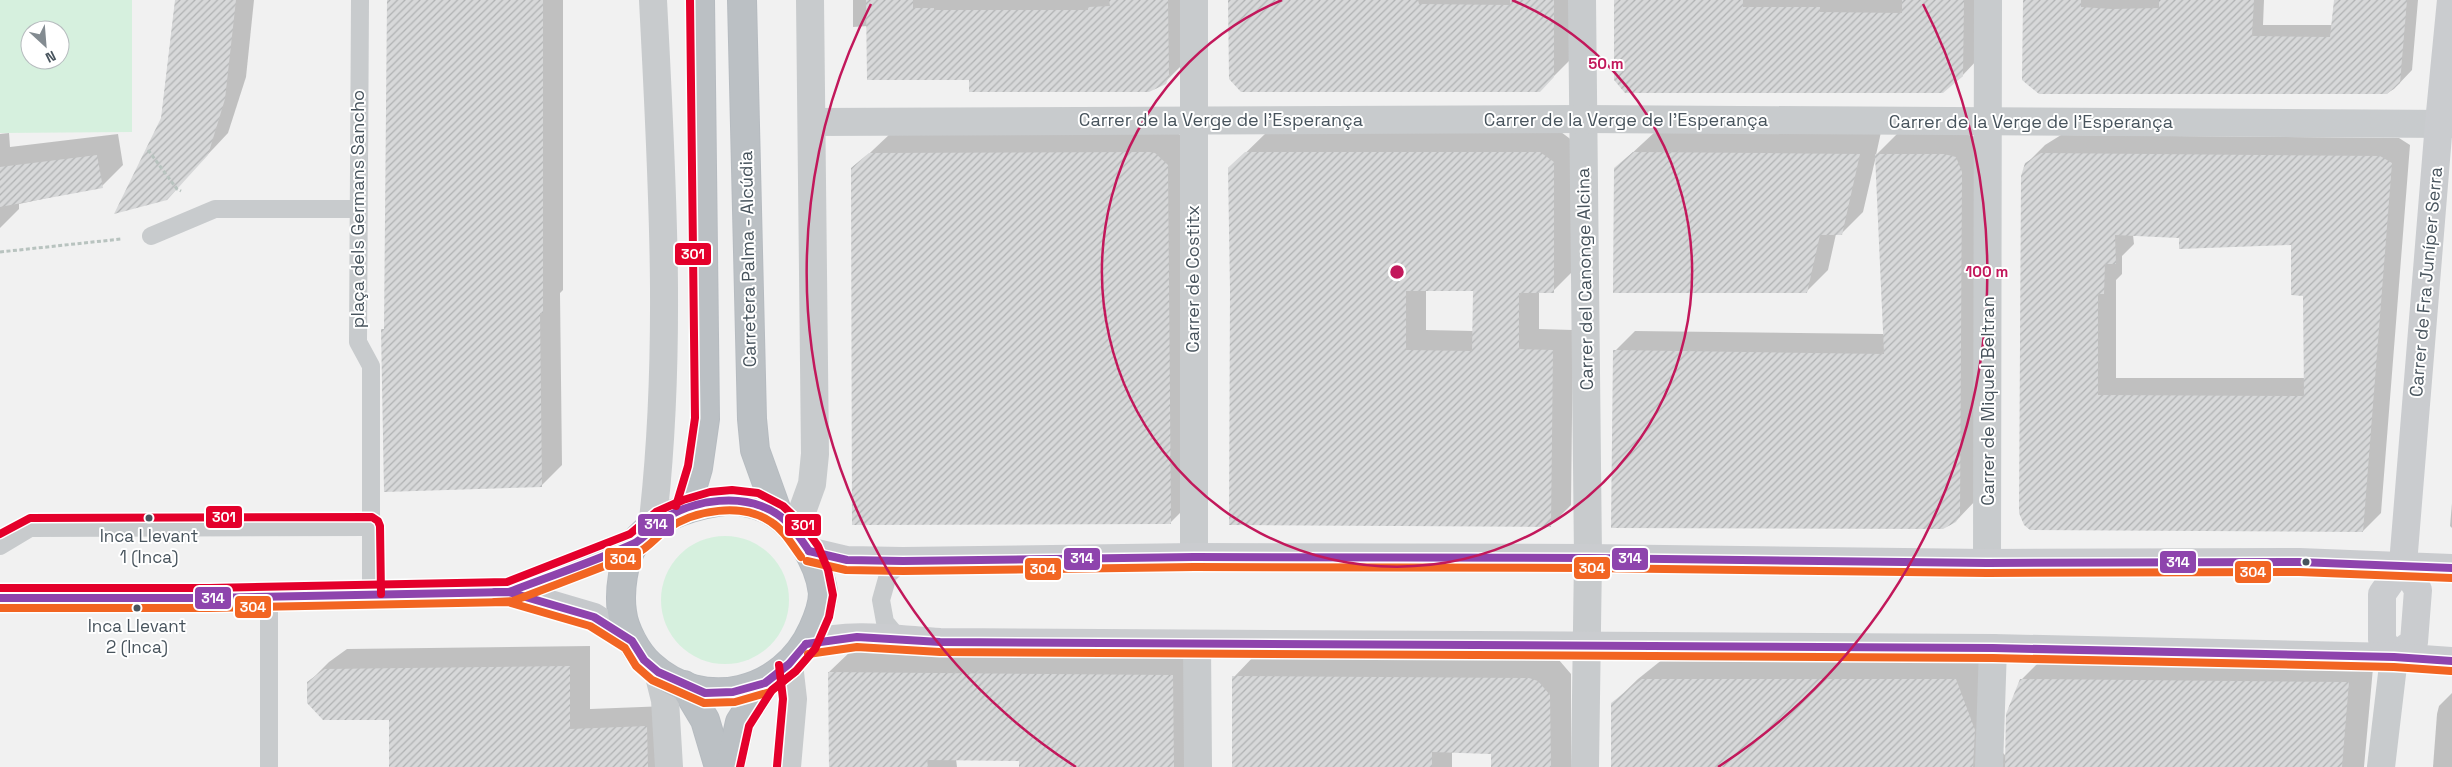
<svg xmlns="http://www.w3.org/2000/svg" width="2452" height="767" font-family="'Space Grotesk',sans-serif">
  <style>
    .garden { fill: #d6f0de; fill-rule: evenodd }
    .shadow { fill: #0003; fill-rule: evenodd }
    .building { fill: url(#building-hatch); fill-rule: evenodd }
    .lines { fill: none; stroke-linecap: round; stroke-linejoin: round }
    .highway-casing { stroke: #b6bbc0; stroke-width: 30 }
    .path { stroke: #b8c3bf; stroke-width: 3; stroke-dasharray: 4 2.5; stroke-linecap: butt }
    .lane { stroke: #c8cbcd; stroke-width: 18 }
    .street { stroke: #c8cbcd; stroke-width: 28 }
    .secondary { stroke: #cacccf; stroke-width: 28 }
    .primary { stroke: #c6c9cc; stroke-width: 28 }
    .highway { stroke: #bbc0c4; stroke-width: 28 }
    .bus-1-casing { stroke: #fff; stroke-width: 11 }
    .bus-2-casing { stroke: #fff; stroke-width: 11 }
    .bus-3-casing { stroke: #fff; stroke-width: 11 }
    .bus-1 { stroke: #8e44ad; stroke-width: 8 }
    .bus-2 { stroke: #f26522; stroke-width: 8 }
    .bus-3 { stroke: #e4002b; stroke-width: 8 }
    .ring { fill: none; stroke: #c2185b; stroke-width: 2.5 }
    .bus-dot { fill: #48545d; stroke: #fff; stroke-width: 2 }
    .labels { text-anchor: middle; stroke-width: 4; stroke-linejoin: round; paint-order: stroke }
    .bus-label { font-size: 17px; fill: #48545d; stroke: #fff }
    .street-label { font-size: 18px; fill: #48545d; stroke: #fff }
    .centre { fill: #c2185b; stroke: #fff; stroke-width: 2.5 }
    .ring-label { font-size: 15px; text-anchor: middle; font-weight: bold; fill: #c2185b; stroke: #fff; stroke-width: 4; stroke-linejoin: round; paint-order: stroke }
    .line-badge { stroke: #fff; stroke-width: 2 }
    .badge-label { font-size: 14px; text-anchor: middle; font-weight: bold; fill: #fff }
  </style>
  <defs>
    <pattern id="building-hatch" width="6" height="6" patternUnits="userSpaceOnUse" patternTransform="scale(1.25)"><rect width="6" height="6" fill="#d7d8d9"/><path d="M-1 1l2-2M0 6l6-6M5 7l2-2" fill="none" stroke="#b0b2b3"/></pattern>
  </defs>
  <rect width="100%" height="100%" fill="#f1f1f1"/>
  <!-- garden -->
  <g class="garden">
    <path d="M0,0h132v132l-132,1zM30,30h30v30h-30z"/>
    <circle cx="725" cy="600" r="64"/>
  </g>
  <!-- shadow -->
  <g class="shadow">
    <path d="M176,0h78l-8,77 -18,56 -62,66 -4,-81z"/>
    <path d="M388,0h175v290l-3,3 2,172 -21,21 -158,-156 2,-3z"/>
    <path d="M853,0h333l-3,64 -18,18 -195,-3 -102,-53 -15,1z"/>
    <path d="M1230,0h344v56l-35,35z"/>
    <path d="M1614,0h366l-1,58 -17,18z"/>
    <path d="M2024,0h240l-1,25h69l3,-25h83l-6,70 -18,19 -7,4z"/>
    <path d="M1656,131l225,1 -5,23 21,-21h68l11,3v363l-20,21 -341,-170 20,-20 249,3 -8,-178 -13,56 -22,22h-5l-8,36 -22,22 -190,-124z"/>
    <path d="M892,132h285l12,12 3,357 -21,21 -318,-353z"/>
    <path d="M1267,132h294l12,9v130l-20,20h-14v38l34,1 -2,175 -20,20 -320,-235 -2,-121zM1426,290h48v41l-48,-1z"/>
    <path d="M9,133l1,14 108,-13 5,31 -21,21 -83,18v5l-19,19v-94z"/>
    <path d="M2061,135l338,3 11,7 -29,368 -18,18 -333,-3 -4,-364 19,-19zM2133,235l160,8 11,52 1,83h-189v-98l6,-6v-18l12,-12z"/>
    <path d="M2452,503v25l-2,-2z"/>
    <path d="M590,646v63l77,-3 2,61h-278l-1,-49 -82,-35 21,-21 18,-13z"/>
    <path d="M853,649l343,2 1,116h-177v-7l-64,-1 1,8h-126l-2,-95z"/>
    <path d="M1255,655l296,2 8,3 12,14v93h-79v-15l-40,-1v16h-218v-90z"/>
    <path d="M1668,655h313l18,94 7,7 15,-76 25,-25 328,2 -10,110h-752v-63l26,-25z"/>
    <path d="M2452,693v74h-19l4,-53 2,-8z"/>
  </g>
  <!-- building -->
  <g class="building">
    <path d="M175,0h61l-11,99 -17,56 -41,45 -53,14 47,-96z"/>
    <path d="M387,0h156v313h-3l2,174 -158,5 -3,-163h3z"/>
    <path d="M866,0h47v8h21v2h154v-3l22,-1 -1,-6h59l1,76 -3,8 -17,8h-180v-12h-102z"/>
    <path d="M1228,0h190l1,4 91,1v-5h44v77l-14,15h-299l-12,-13z"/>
    <path d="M1614,0h129v7h77v5l82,1v-13h62l-1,76 -20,17h-318l-11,-13z"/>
    <path d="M2023,0h58v7l31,2 47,-1v-8h95l-2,36 78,1 4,-37h73l-7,83 -13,11h-348l-17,-14z"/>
    <path d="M1149,152l6,1 13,12 3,359 -319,1 -1,-357 18,-15z"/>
    <path d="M1245,152h295l14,10v131h-35v56l34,1 -2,177 -322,-2 1,-235 -2,-122zM1406,291h67l-1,60 -66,-1z"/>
    <path d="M1633,152l133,1 94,1 -18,81h-22l-13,58h-194l1,-125z"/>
    <path d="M2041,153l339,3 12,7 -29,369 -333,-2 -6,-5 -5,-12 2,-337 4,-13zM2115,235l64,3v11l112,-4v50l12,1 1,100 -206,-1v-101h6l1,-30h11z"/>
    <path d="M1875,154h69l12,3 6,15 -2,342 -4,8 -13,7 -332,-1 2,-178 271,4z"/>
    <path d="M97,155l6,33 -103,19v-40z"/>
    <path d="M570,666v63l77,-3 1,41h-259v-47h-66l-16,-17v-21l18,-13z"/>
    <path d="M828,672l345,3 1,92h-155v-6l-92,-1 1,7h-99z"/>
    <path d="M1232,676l297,2 9,3 12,14 1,72h-60v-13l-59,-2v15h-200z"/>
    <path d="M1642,679h314l19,51 -2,37h-362v-64z"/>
    <path d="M2020,679l329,3 -7,85h-337l1,-53z"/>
  </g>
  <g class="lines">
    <!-- highway casing -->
    <g class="highway-casing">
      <g id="highway">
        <path d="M742,0l10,419 3,31 23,64"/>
        <path d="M733,500c35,5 51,14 71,44 9,14 17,31 19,49 0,13 -5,25 -10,36 -29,65 -110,85 -163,36 -13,-12 -26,-35 -28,-53 -3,-20 1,-53 13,-69 22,-29 64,-40 98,-43z"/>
        <path d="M686,509l12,-41 7,-49 -5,-419"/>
        <path d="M684,685l21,35 14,47"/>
        <path d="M730,767l10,-45 25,-39"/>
      </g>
    </g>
    <!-- path -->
    <g class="path">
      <path d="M148,150l29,39 4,2"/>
      <path d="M0,252l121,-13"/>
    </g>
    <!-- lane -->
    <g class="lane">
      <path d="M360,0l-2,342 13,24v228"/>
      <path d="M151,236l64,-27h143"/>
      <path d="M0,546l30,-18 340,-1"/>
      <path d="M899,639l-14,-17 -4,-22 7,-25 15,-14"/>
      <path d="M269,767v-170"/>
    </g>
    <!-- street -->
    <g class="street">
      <path d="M1582,0l6,558 -3,209"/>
      <path d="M812,122l771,-3 869,5"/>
      <path d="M652,528c21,-176 10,-352 1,-528"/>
      <path d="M795,531l17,-47 3,-30 -5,-454"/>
      <path d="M1194,557v-557"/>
      <path d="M1987,563l1,-563"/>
      <path d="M1197,644l1,123"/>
      <path d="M658,672l7,28 4,67"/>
      <path d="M787,767l6,-68 -4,-35"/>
      <path d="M1989,767l4,-119"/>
      <path d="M2381,767l13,-110"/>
    </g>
    <!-- secondary -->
    <g class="secondary">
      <path d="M809,551l38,9 56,1 291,-4 394,1 399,5 312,-1 153,6"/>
      <path d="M2403,564l15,26 -4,52 -20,15 -12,-17v-46l21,-30 36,-441 12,-123"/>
      <path d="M806,644c47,-12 87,-5 134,-2l1053,6 401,9 58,4"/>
    </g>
    <!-- primary -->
    <g class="primary">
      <path d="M509,592l126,-49"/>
      <path d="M0,598h209l300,-6 85,25 38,24"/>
    </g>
    <!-- highway -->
    <use href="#highway" class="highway"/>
    <!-- bus-1 casing -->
    <g class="bus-1-casing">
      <g id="bus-1">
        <path d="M809,551l38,9 56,1 291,-4 394,1 399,5 312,-1 153,6"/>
        <path d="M495,592h14c41,-16 84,-30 124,-48 11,-5 19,-17 29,-24 32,-21 82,-28 115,-6 14,9 23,24 32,37"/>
        <path d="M0,598h209l300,-6 85,25 38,24 12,19 14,12 47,21 28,-1 32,-9 24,-19 17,-20"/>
        <path d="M806,644l51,-7 83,5 1053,6 401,9 58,4"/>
      </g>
    </g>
    <!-- bus-2 casing -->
    <g class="bus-2-casing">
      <g id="bus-2">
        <path d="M807,561l39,9 57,1 291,-4 394,1 399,5 312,-1 153,6"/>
        <path d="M495,602l18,-1c41,-16 83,-31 124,-48 11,-5 20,-17 30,-24 28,-19 75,-27 104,-7 13,8 21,23 30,35"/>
        <path d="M0,608h209l299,-6 82,24 35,22 11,18 16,14 52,23 31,-1 35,-10 26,-21 18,-21"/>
        <path d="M808,654l49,-7 83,5 1053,6 401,9 57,4"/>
      </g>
    </g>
    <!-- bus-3 casing -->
    <g class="bus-3-casing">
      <g id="bus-3">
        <path d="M676,506l12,-40 7,-48 -5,-418"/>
        <path d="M0,534l30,-16 342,-1 6,4 2,5 1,68"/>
        <path d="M0,588h209l298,-6 123,-48 26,-22 27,-12 27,-8 22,-2 26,3 25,13 20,19 15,21 10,24 5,25 -4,22 -14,32 -19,22 -24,19 -23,36 -9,41"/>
        <path d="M777,766l6,-67 -4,-34"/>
      </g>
    </g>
    <!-- bus-1 -->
    <use href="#bus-1" class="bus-1"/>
    <!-- bus-2 -->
    <use href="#bus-2" class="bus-2"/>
    <!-- bus-3 -->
    <use href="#bus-3" class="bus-3"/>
  </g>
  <!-- distance rings -->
  <g class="ring">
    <path d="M1512 0A295 295 0 1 1 1282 0"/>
    <path d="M1076 767A590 590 0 0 1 871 4M1923 4A590 590 0 0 1 1718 767"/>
  </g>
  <!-- markers -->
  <g class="bus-dot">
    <circle cx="149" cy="518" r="4.5"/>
    <circle cx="2306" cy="562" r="4.5"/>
    <circle cx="137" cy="608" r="4.5"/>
  </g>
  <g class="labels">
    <!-- bus labels -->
    <g class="bus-label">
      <text x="149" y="542">Inca Llevant<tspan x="149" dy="21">1 (Inca)</tspan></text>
      <text x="137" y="632">Inca Llevant<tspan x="137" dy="21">2 (Inca)</tspan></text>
    </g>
    <!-- street labels -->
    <g class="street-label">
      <text x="1221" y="126">Carrer de la Verge de l'Esperança</text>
      <text x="1626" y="126">Carrer de la Verge de l'Esperança</text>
      <text x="2031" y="128">Carrer de la Verge de l'Esperança</text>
      <text transform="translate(358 209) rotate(-90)" y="6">plaça dels Germans Sancho</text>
      <text transform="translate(748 259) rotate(-91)" y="6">Carretera Palma - Alcúdia</text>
      <text transform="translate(1193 279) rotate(-90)" y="6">Carrer de Costitx</text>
      <text transform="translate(1585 279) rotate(-91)" y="6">Carrer del Canonge Alcina</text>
      <text transform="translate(2426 282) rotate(-85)" y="6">Carrer de Fra Juníper Serra</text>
      <text transform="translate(1988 401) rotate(-90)" y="6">Carrer de Miquel Beltran</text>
    </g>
  </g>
  <circle cx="1397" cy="272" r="8" class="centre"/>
  <g class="ring-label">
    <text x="1606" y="69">50 m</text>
    <text x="1987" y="277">100 m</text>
  </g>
  <g class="line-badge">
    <rect x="674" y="242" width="38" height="24" rx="5" fill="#e4002b"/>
    <rect x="205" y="505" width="38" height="24" rx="5" fill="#e4002b"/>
    <rect x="637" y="513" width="38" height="24" rx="5" fill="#8e44ad"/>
    <rect x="784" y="513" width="38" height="24" rx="5" fill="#e4002b"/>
    <rect x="1611" y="547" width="38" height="24" rx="5" fill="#8e44ad"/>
    <rect x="1063" y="547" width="38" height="24" rx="5" fill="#8e44ad"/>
    <rect x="604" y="547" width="38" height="24" rx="5" fill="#f26522"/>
    <rect x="2159" y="550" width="38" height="24" rx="5" fill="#8e44ad"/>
    <rect x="1573" y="556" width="38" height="24" rx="5" fill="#f26522"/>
    <rect x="1024" y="557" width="38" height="24" rx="5" fill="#f26522"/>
    <rect x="2234" y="560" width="38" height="24" rx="5" fill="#f26522"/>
    <rect x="194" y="586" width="38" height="24" rx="5" fill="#8e44ad"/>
    <rect x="234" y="595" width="38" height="24" rx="5" fill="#f26522"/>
  </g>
  <g class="badge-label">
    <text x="693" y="259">301</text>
    <text x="224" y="522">301</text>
    <text x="656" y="529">314</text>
    <text x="803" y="530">301</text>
    <text x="1630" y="563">314</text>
    <text x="1082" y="563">314</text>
    <text x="623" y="564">304</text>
    <text x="2178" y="567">314</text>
    <text x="1592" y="573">304</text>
    <text x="1043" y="574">304</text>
    <text x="2253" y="577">304</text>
    <text x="213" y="603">314</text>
    <text x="253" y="612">304</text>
  </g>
  <!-- north arrow -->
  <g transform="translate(45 45) rotate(154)"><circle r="24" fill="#ffffff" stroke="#b6bbbe"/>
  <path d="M0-4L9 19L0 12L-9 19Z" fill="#838b91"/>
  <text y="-8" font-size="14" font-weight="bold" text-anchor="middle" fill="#48545d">N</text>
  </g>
</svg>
